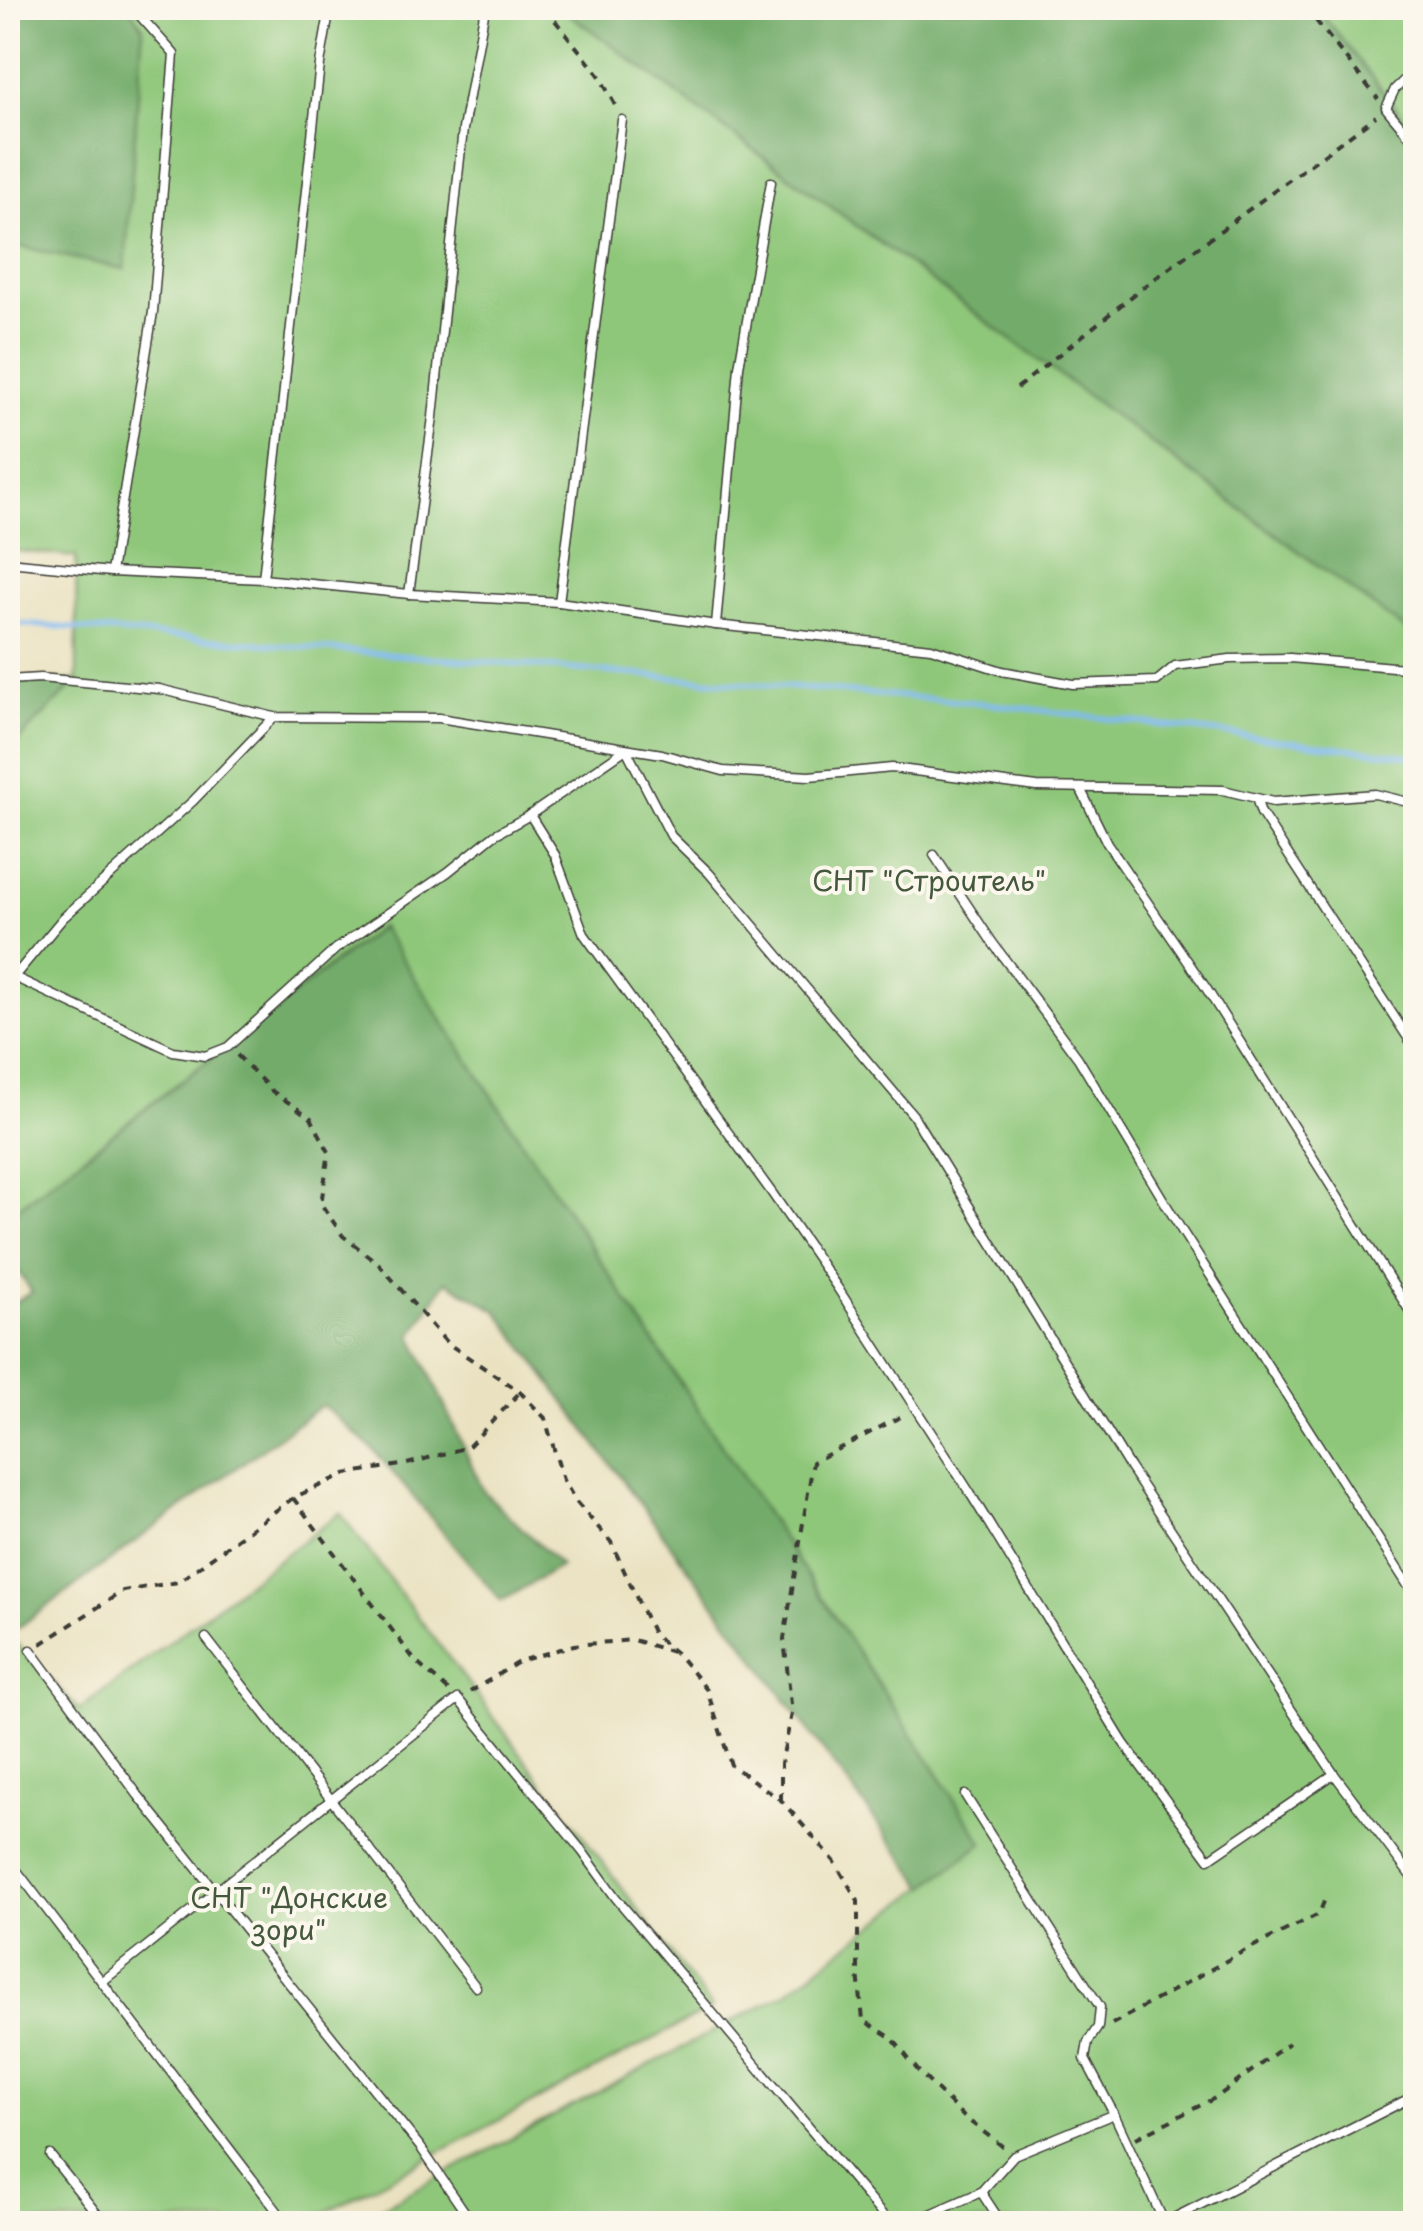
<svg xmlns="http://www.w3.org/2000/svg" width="1423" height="2231" font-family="'Playpen Sans',sans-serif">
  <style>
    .green { fill: #8fc77a; stroke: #56724b; stroke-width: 2.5 }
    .forest { fill: #73ac6a; stroke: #486443; stroke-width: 2.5 }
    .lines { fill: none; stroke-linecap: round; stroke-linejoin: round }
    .stream { stroke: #81baf2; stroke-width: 5 }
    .lane-casing { stroke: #3b3a34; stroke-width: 11 }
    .path { stroke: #3b3a34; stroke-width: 4; stroke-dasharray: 8 8; stroke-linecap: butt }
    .lane { stroke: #fff; stroke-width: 8 }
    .labels { text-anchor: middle; stroke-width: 8; stroke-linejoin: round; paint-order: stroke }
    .park-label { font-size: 28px; fill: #44583d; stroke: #fbf7ec }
  </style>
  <rect width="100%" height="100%" fill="#fbf7ec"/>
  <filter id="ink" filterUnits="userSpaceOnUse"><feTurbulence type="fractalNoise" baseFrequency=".01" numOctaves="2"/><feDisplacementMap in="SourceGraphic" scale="20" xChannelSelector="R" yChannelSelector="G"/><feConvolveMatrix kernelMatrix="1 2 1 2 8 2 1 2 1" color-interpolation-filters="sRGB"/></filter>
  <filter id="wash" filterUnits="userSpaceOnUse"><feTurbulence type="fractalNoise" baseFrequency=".0048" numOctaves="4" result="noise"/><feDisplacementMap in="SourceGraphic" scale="40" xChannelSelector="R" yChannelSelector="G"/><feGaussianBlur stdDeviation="2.25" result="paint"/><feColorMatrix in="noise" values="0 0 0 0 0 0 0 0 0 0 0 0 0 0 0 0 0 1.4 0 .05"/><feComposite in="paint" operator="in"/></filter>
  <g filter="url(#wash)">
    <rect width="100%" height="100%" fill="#e9e1bf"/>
    <!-- green -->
    <g class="green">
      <path d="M130,8h431l854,629v1586h-1063l435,-231 195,-150 -602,-915 -372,288v-464l69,-70 -1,-124 -68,-7v-306l116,25z"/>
      <path d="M1317,8h98v124z"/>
      <path d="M340,1513l372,495 -407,215h-297v-588l71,75z"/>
    </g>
    <!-- forest -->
    <g class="forest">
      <path d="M8,8h122l13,19 -18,242 -117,-25z"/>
      <path d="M561,8h756l98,124v505z"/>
      <path d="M8,679l69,2 -69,70z"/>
      <path d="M381,927l602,916 -58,44 -428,-576 -51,-30 -34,54 72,157 77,74 -60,35 -129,-153 -50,-43 -314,230v-329l24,-14 -24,-36v-41z"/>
    </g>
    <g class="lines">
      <!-- stream -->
      <path class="stream" d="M8,623l974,80 434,54"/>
    </g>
  </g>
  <g filter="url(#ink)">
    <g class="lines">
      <!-- lane casing -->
      <g class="lane-casing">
        <g id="lane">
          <path d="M1416,69l-21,20 -9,19 30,36"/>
          <path d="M8,562l103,10 152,7 146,15 150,8 157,23 215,23 71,23 71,13 84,-3 18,-15 55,-7 60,-1 126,11"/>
          <path d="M111,572l42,-260 21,-258 -41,-46"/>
          <path d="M263,579l57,-515 10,-56"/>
          <path d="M409,594l24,-177 30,-288 22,-121"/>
          <path d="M559,602l63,-482"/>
          <path d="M716,625l23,-258 32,-185"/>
          <path d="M8,680l32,-2 119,11 115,28 165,1 223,36 61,17 86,5 83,-8 145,19 186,3 50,12 102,-8 41,10"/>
          <path d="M8,716l4,13 -4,10"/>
          <path d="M626,749l45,87 38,37 204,242 217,353 204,306 82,109"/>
          <path d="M1080,788l27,55 99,145 210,333"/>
          <path d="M1256,798l5,15 155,237"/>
          <path d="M530,815l25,40 29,79 188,259 65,94 133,206 153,249 86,117 125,-85"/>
          <path d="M934,855l58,87 86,116 104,173 234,367"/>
          <path d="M14,977l159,74 32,5 23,-9 109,-99 111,-76 46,-37 36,-20 96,-66"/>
          <path d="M8,984l55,-66 130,-117 81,-84"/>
          <path d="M206,1638l270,349"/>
          <path d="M31,1650l107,145 283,353 52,76"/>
          <path d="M965,1795l135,212 -2,20 -10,15 -3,17 29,55 51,110"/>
          <path d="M8,1859l279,365"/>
          <path d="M103,1981l355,-282 124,152 34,47 274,326"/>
          <path d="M50,2155l55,69"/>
          <path d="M981,2192l21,32"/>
          <path d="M1164,2223l252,-128"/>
          <path d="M908,2224l73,-32 33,-37 100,-41"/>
        </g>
      </g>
      <!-- path -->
      <g class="path">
        <path d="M545,8l54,67 18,34"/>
        <path d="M1306,8l72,91"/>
        <path d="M1017,388l124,-99 235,-173"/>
        <path d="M237,1055l35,36 39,27 18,34 -8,52 22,32 36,28 68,79 73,49 25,26 18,62 14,23 34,39 42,92 24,20 30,36 24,75 50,35 54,62 23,39v72l5,47 29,18 28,35 44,44 42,32"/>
        <path d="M293,1498l123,164 34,30"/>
        <path d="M8,1618l15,22"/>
        <path d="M41,1644l82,-53 55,-9 115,-84 52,-24 62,-10 61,-17 52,-55"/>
        <path d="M470,1692l50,-31 54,-16 59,-5 40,12"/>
        <path d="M781,1800v-37l11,-49 -8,-75 29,-177 91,-47"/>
        <path d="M1112,2024l132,-73 75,-37 6,-15"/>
        <path d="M1136,2138l81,-41 72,-54"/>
      </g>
      <!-- lane -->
      <use href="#lane" class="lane"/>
    </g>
  </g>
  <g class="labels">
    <!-- park labels -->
    <g class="park-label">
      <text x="929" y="891">СНТ "Строитель"</text>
      <text x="289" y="1908">СНТ "Донские<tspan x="289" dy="32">зори"</tspan></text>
    </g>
  </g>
  <!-- margin -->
  <rect width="1423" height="2231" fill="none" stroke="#fbf7ec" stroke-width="40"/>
</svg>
